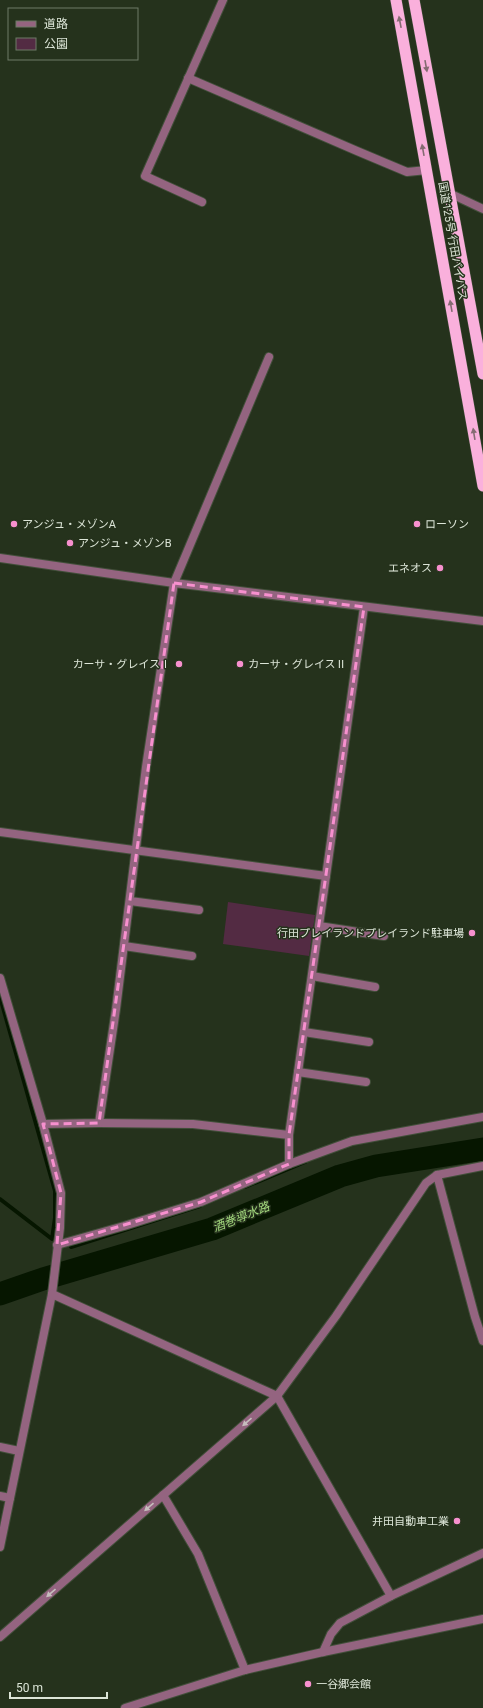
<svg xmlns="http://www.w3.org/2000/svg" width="483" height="1708" font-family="Roboto,'Noto Sans JP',sans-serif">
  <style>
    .green { fill: #532b43 }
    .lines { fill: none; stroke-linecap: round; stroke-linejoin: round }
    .stream { stroke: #061600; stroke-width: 4 }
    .river { stroke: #061600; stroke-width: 23 }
    .minor-casing { stroke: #424f3a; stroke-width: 10 }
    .tertiary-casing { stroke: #424f3a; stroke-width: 10 }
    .trunk-casing { stroke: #424f3a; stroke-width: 12 }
    .minor { stroke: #946480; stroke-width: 8 }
    .tertiary { stroke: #946480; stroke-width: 8 }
    .trunk { stroke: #fab0dc; stroke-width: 11 }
    .oneway { fill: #856b72 }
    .oneway2 { fill: #c6bebd }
    .marked { fill: none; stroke: #f790ce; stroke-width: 3; stroke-dasharray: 8 5; stroke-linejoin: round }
    .poi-dot { fill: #f790ce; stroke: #25321c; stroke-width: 1.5 }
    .labels { text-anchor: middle; stroke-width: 3; stroke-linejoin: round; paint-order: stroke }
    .street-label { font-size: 11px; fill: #dce5d7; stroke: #25321c }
    .poi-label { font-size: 11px; fill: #dce5d7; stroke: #25321c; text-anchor: start }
    .water-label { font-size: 12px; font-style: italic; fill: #a1d67c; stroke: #25321c }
  </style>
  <rect width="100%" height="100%" fill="#25321c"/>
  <!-- green -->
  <path class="green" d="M228,902l87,13 -6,41 -86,-12z"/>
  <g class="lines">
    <!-- stream -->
    <g class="stream">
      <path d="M0,997l55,194v27l-3,21 -52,-40"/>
      <path d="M245,1187l60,-25"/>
      <path d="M71,1247l129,-41"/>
    </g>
    <!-- river -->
    <path class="river" d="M0,1294l43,-15 169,-50 128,-53 36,-10 107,-17"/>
    <!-- minor casing -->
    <g class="minor-casing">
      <g id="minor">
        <path d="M188,78l169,73 50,21 20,-2"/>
        <path d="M449,193l34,16"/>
        <path d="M202,202l-57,-26 78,-176"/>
        <path d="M0,558l174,25 309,38"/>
        <path d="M0,832l326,44 38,-269"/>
        <path d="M130,901l69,9"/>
        <path d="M319,926l65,10"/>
        <path d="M124,946l68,10"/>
        <path d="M312,976l63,11"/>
        <path d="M0,978l43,146 18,69 -1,35 -8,66 -52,253"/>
        <path d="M304,1032l65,10"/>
        <path d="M298,1072l68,10"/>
        <path d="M99,1123l94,1 96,11"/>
        <path d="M43,1124l56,-1 17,-114 30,-242 28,-184 95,-226"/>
        <path d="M289,1164v-29l37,-259"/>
        <path d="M483,1166l-46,9 38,142 8,24"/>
        <path d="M57,1245l67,-19 77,-24 88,-38 63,-23 131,-24"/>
        <path d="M52,1294l225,102 114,200"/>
        <path d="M0,1447l19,4"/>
        <path d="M163,1495l35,59 47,116"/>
        <path d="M0,1496l10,2"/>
        <path d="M0,1637l277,-241 59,-80 90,-133 11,-8"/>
      </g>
    </g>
    <!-- tertiary casing -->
    <g class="tertiary-casing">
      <g id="tertiary">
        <path d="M323,1652l8,-18 9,-11 51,-27 92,-43"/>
        <path d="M125,1708l120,-38 78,-18 160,-33"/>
      </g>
    </g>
    <!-- trunk casing -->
    <g class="trunk-casing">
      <g id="trunk">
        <path d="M396,0l87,486"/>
        <path d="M414,0l69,374"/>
      </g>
    </g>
    <!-- minor -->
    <use href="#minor" class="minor"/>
    <!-- tertiary -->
    <use href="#tertiary" class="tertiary"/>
    <!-- trunk -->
    <use href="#trunk" class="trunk"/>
  </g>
  <!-- one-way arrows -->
  <defs><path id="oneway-solid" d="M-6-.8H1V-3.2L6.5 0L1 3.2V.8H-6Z"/></defs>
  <g class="oneway">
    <use href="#oneway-solid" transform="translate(400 22) rotate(-101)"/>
    <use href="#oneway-solid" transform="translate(426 66) rotate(80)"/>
    <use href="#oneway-solid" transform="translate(423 150) rotate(-100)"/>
    <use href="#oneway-solid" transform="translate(451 306) rotate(-100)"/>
    <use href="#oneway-solid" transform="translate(474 434) rotate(-99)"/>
  </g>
  <g class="oneway2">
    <use href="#oneway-solid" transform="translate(247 1422) rotate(139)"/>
    <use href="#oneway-solid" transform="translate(149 1507) rotate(139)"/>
    <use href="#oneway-solid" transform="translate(51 1593) rotate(139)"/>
  </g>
  <!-- marked area -->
  <path class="marked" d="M174,583l190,24 -75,528v29l-88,38 -144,43 4,-52 -18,-69 56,-1z"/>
  <!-- markers -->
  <g class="poi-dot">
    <circle cx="14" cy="524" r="4"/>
    <circle cx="417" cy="524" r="4"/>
    <circle cx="70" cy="543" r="4"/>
    <circle cx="440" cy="568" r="4"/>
    <circle cx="179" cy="664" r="4"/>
    <circle cx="240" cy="664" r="4"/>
    <circle cx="472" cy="933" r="4"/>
    <circle cx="457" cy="1521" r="4"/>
    <circle cx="308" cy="1684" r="4"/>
  </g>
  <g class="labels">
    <!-- street labels -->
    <g class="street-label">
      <text transform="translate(453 241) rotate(80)" y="4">国道125号 行田バイパス</text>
    </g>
    <!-- poi labels -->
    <g class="poi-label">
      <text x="22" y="528">アンジュ・メゾンA</text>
      <text x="425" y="528">ローソン</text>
      <text x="78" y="547">アンジュ・メゾンB</text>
      <text x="432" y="572" text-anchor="end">エネオス</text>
      <text x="171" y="668" text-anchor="end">カーサ・グレイスⅠ</text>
      <text x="248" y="668">カーサ・グレイスⅡ</text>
      <text x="464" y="937" text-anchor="end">行田プレイランドプレイランド駐車場</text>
      <text x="449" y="1525" text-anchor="end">井田自動車工業</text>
      <text x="316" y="1688">一谷郷会館</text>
    </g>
    <!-- water labels -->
    <g class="water-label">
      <text transform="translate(241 1217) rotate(-22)" y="4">酒巻導水路</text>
    </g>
  </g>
  <!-- legend -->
  <rect x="8" y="8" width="130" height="52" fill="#25321c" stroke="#6e7a67"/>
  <rect x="16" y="21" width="20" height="6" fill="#946480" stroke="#6e7a67"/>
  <text x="44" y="28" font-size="12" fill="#dce5d7">道路</text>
  <rect x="16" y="38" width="20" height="12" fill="#532b43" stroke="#6e7a67"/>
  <text x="44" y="48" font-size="12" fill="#dce5d7">公園</text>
  <!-- scale -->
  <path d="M10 1692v6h97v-6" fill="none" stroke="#dce5d7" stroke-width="2"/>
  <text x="16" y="1692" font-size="12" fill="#dce5d7" stroke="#25321c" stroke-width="3" paint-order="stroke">50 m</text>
</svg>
